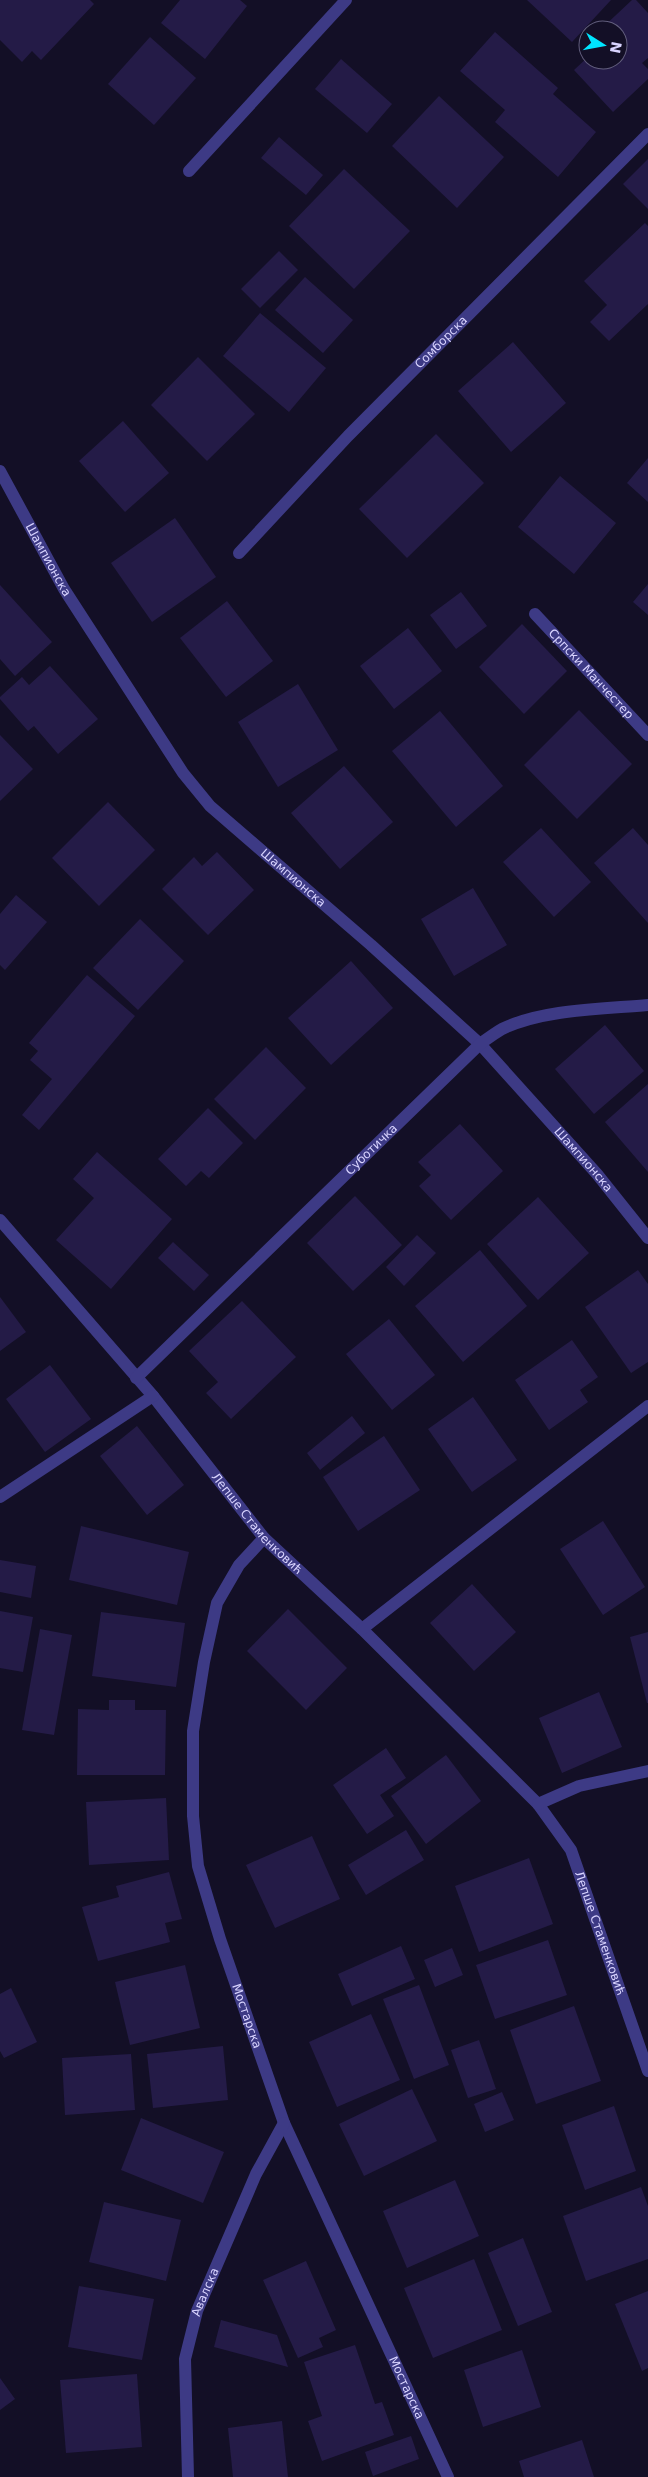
<svg xmlns="http://www.w3.org/2000/svg" width="648" height="2477" font-family="'DejaVu Sans',sans-serif">
  <style>
    .building { fill: #241b47 }
    .lines { fill: none; stroke-linecap: round; stroke-linejoin: round }
    .minor { stroke: #3d3a85; stroke-width: 12 }
    .labels { text-anchor: middle; stroke-width: 5; stroke-linejoin: round; paint-order: stroke }
    .street-label { font-size: 12px; fill: #d9d4ff; stroke: #130f26 }
  </style>
  <rect width="100%" height="100%" fill="#130f26"/>
  <!-- building -->
  <g class="building">
    <path d="M0,0h90l4,4 -53,56 -9,-9 -10,11 -22,-22z"/>
    <path d="M180,0h60l7,6 -42,53 -44,-36z"/>
    <path d="M527,0h84l-39,42z"/>
    <path d="M632,0h4l12,13v45l-6,5 6,6v10l-35,33 -39,-42 14,-13v3h30v-30h-18z"/>
    <path d="M495,32l63,56 -5,6 43,38 -38,45 -63,-55 10,-12 -45,-39z"/>
    <path d="M150,37l46,41 -42,47 -46,-41z"/>
    <path d="M341,59l51,45 -25,29 -52,-44z"/>
    <path d="M439,96l65,61 -47,51 -65,-62z"/>
    <path d="M279,137l44,38 -17,20 -45,-37z"/>
    <path d="M648,159v50l-25,-25z"/>
    <path d="M344,169l66,62 -56,58 -65,-63z"/>
    <path d="M645,223l3,3v78l-39,37 -19,-19 17,-17 -23,-24z"/>
    <path d="M279,251l19,19 -38,38 -19,-19z"/>
    <path d="M305,277l48,43 -30,33 -48,-43z"/>
    <path d="M260,313l66,55 -37,44 -66,-56z"/>
    <path d="M513,342l53,61 -55,49 -53,-61z"/>
    <path d="M198,357l57,57 -48,47 -56,-56z"/>
    <path d="M123,421l46,52 -44,39 -46,-51z"/>
    <path d="M436,434l48,49 -77,75 -48,-49z"/>
    <path d="M648,458v44l-21,-19z"/>
    <path d="M560,476l56,47 -42,51 -56,-47z"/>
    <path d="M175,518l41,59 -64,45 -41,-59z"/>
    <path d="M648,584v31l-15,-13z"/>
    <path d="M0,585l52,57 -37,34 -15,-17z"/>
    <path d="M461,592l26,34 -31,23 -26,-34z"/>
    <path d="M227,601l46,60 -47,36 -46,-59z"/>
    <path d="M522,624l45,47 -43,43 -45,-47z"/>
    <path d="M408,628l34,43 -48,38 -34,-43z"/>
    <path d="M50,666l48,53 -40,35 -24,-28 -6,5 -28,-32v-2l22,-20 7,8z"/>
    <path d="M298,684l40,66 -60,37 -40,-65z"/>
    <path d="M579,710l53,54 -55,55 -53,-54z"/>
    <path d="M440,711l63,75 -47,41 -64,-76z"/>
    <path d="M0,735l33,34 -33,32z"/>
    <path d="M344,766l49,56 -53,47 -49,-56z"/>
    <path d="M108,802l47,48 -56,56 -47,-48z"/>
    <path d="M541,828l50,54 -37,35 -51,-55z"/>
    <path d="M633,828l15,17v78l-54,-60z"/>
    <path d="M217,852l37,38 -46,45 -46,-46 32,-32 8,9z"/>
    <path d="M473,888l34,57 -53,31 -33,-57z"/>
    <path d="M16,895l31,27 -42,48 -5,-5v-51z"/>
    <path d="M140,919l44,42 -46,49 -45,-42z"/>
    <path d="M351,961l42,47 -62,57 -43,-47z"/>
    <path d="M87,975l48,41 -96,114 -17,-15 30,-36 -22,-19 8,-9 -9,-8z"/>
    <path d="M605,1025l39,46 -50,43 -39,-45z"/>
    <path d="M266,1047l40,41 -51,52 -41,-41z"/>
    <path d="M648,1084v88l-43,-50z"/>
    <path d="M208,1108l35,35 -34,35 -8,-7 -15,15 -28,-27z"/>
    <path d="M460,1124l43,47 -52,49 -32,-34 12,-11 -13,-13z"/>
    <path d="M97,1152l75,67 -61,70 -55,-49 38,-42 -21,-19z"/>
    <path d="M355,1196l47,49 -49,46 -46,-48z"/>
    <path d="M538,1197l51,56 -51,47 -51,-56z"/>
    <path d="M417,1235l19,18 -32,33 -18,-19z"/>
    <path d="M173,1242l36,33 -15,16 -36,-33z"/>
    <path d="M480,1250l47,56 -64,56 -48,-56z"/>
    <path d="M638,1270l10,14v78l-17,11 -46,-66z"/>
    <path d="M0,1297l26,35 -26,19z"/>
    <path d="M242,1301l54,56 -65,62 -25,-26 12,-11 -29,-31z"/>
    <path d="M389,1319l46,56 -43,35 -46,-56z"/>
    <path d="M572,1340l26,37 -18,13 8,12 -39,28 -34,-50z"/>
    <path d="M50,1365l41,54 -46,33 -39,-53z"/>
    <path d="M473,1397l44,63 -45,32 -44,-63z"/>
    <path d="M352,1416l13,17 -45,37 -13,-17z"/>
    <path d="M137,1426l47,59 -37,30 -47,-59z"/>
    <path d="M384,1436l36,54 -62,41 -35,-54z"/>
    <path d="M603,1521l42,66 -42,28 -43,-66z"/>
    <path d="M81,1526l108,26 -12,53 -108,-25z"/>
    <path d="M0,1560l36,6 -5,32 -31,-6z"/>
    <path d="M472,1584l44,48 -42,39 -44,-48z"/>
    <path d="M288,1609l59,59 -41,42 -59,-59z"/>
    <path d="M0,1611l33,6 -10,55 -23,-4z"/>
    <path d="M101,1612l84,11 -9,64 -84,-11z"/>
    <path d="M40,1629l32,6 -18,100 -32,-5z"/>
    <path d="M648,1632v71h-1l-17,-66z"/>
    <path d="M599,1692l23,55 -60,26 -23,-55z"/>
    <path d="M109,1700h26v10h31l-1,65h-88l1,-66 31,1z"/>
    <path d="M386,1748l20,30 -26,17 14,21 -27,18 -34,-49z"/>
    <path d="M446,1755l35,46 -55,43 -35,-48z"/>
    <path d="M166,1798l3,62 -80,5 -3,-63z"/>
    <path d="M406,1830l18,30 -58,35 -18,-30z"/>
    <path d="M312,1836l28,63 -65,29 -29,-63z"/>
    <path d="M529,1858l24,66 -74,28 -24,-66z"/>
    <path d="M169,1872l13,47 -17,4 5,19 -72,19 -16,-54 37,-10 -3,-11z"/>
    <path d="M548,1940l19,55 -72,24 -19,-54z"/>
    <path d="M401,1946l14,33 -63,27 -14,-32z"/>
    <path d="M452,1948l11,27 -28,12 -11,-27z"/>
    <path d="M185,1965l15,63 -70,17 -15,-63z"/>
    <path d="M419,1985l30,80 -35,14 -31,-80z"/>
    <path d="M11,1988l26,54 -33,16 -4,-7v-57z"/>
    <path d="M574,2006l27,75 -65,23 -26,-74z"/>
    <path d="M371,2014l29,66 -63,27 -28,-65z"/>
    <path d="M479,2040l17,49 -28,9 -17,-48z"/>
    <path d="M223,2046l5,54 -75,8 -6,-54z"/>
    <path d="M131,2054l4,56 -70,5 -3,-57z"/>
    <path d="M412,2089l25,52 -73,35 -25,-52z"/>
    <path d="M502,2092l12,28 -29,12 -11,-28z"/>
    <path d="M614,2106l22,65 -51,19 -23,-65z"/>
    <path d="M141,2118l83,34 -21,51 -82,-33z"/>
    <path d="M455,2180l24,56 -72,32 -24,-57z"/>
    <path d="M641,2187l7,19v53l-62,22 -23,-65z"/>
    <path d="M104,2202l77,18 -15,61 -77,-19z"/>
    <path d="M523,2238l29,74 -34,14 -30,-73z"/>
    <path d="M474,2259l28,71 -69,28 -29,-70z"/>
    <path d="M306,2261l30,69 -17,8 4,9 -25,11 -35,-78z"/>
    <path d="M79,2286l75,13 -12,61 -74,-13z"/>
    <path d="M648,2291v77l-6,3 -27,-67z"/>
    <path d="M221,2320l56,15 11,32 -74,-20z"/>
    <path d="M355,2345l20,59 7,-2 12,33 -72,26 -14,-40 14,-5 -18,-54z"/>
    <path d="M522,2350l19,57 -58,20 -19,-57z"/>
    <path d="M137,2374l5,73 -76,6 -6,-73z"/>
    <path d="M0,2378l15,21 -15,11z"/>
    <path d="M282,2421l6,56h-55l-5,-49z"/>
    <path d="M411,2436l8,23 -46,17 -8,-24z"/>
    <path d="M582,2440l12,37h-70l-5,-16z"/>
  </g>
  <g class="lines">
    <!-- minor -->
    <g class="minor">
      <path d="M189,171l157,-171"/>
      <path id="s1" d="M0,471l64,118 119,184 27,33 161,139 109,99 117,130 51,64"/>
      <path id="s2" d="M239,553l109,-117 300,-302"/>
      <path id="s3" d="M535,614l113,121"/>
      <path id="s4" d="M0,1220l153,176 111,142 98,91 176,175 33,46 77,221"/>
      <path id="s5" d="M136,1378l344,-334c7,-5 15,-11 22,-15 41,-20 101,-20 146,-24"/>
      <path d="M0,1497l153,-101"/>
      <path id="s6" d="M264,1538l-25,27 -22,38 -13,59 -11,69v85l5,50 22,73 64,184 164,354"/>
      <path d="M362,1629l286,-223"/>
      <path d="M538,1804l41,-18 69,-15"/>
      <path id="s7" d="M188,2477l-3,-118 12,-48 59,-137 28,-51"/>
    </g>
  </g>
  <g class="labels">
    <!-- street labels -->
    <g class="street-label">
      <text dy="4" stroke="none"><textPath href="#s2" startOffset="292">Сомборска</textPath></text>
      <text dy="4" stroke="none"><textPath href="#s1" startOffset="101">Шампионска</textPath></text>
      <text dy="4" stroke="none"><textPath href="#s3" startOffset="82">Српски Манчестер</textPath></text>
      <text dy="4" stroke="none"><textPath href="#s1" startOffset="506">Шампионска</textPath></text>
      <text dy="4" stroke="none"><textPath href="#s5" startOffset="328">Суботичка</textPath></text>
      <text dy="4" stroke="none"><textPath href="#s1" startOffset="911">Шампионска</textPath></text>
      <text dy="4" stroke="none"><textPath href="#s4" startOffset="398">Лепше Стаменковић</textPath></text>
      <text dy="4" stroke="none"><textPath href="#s4" startOffset="940">Лепше Стаменковић</textPath></text>
      <text dy="4" stroke="none"><textPath href="#s6" startOffset="504">Мостарска</textPath></text>
      <text dy="4" stroke="none"><textPath href="#s7" startOffset="188">Авалска</textPath></text>
      <text dy="4" stroke="none"><textPath href="#s6" startOffset="909">Мостарска</textPath></text>
    </g>
  </g>
  <!-- north arrow -->
  <g transform="translate(603 45) rotate(101)"><circle r="24" fill="#130f26" stroke="#625e7d"/>
  <path d="M0-4L9 19L0 12L-9 19Z" fill="#00e5ff"/>
  <text y="-8" font-size="14" font-weight="bold" text-anchor="middle" fill="#d9d4ff">N</text>
  </g>
</svg>
